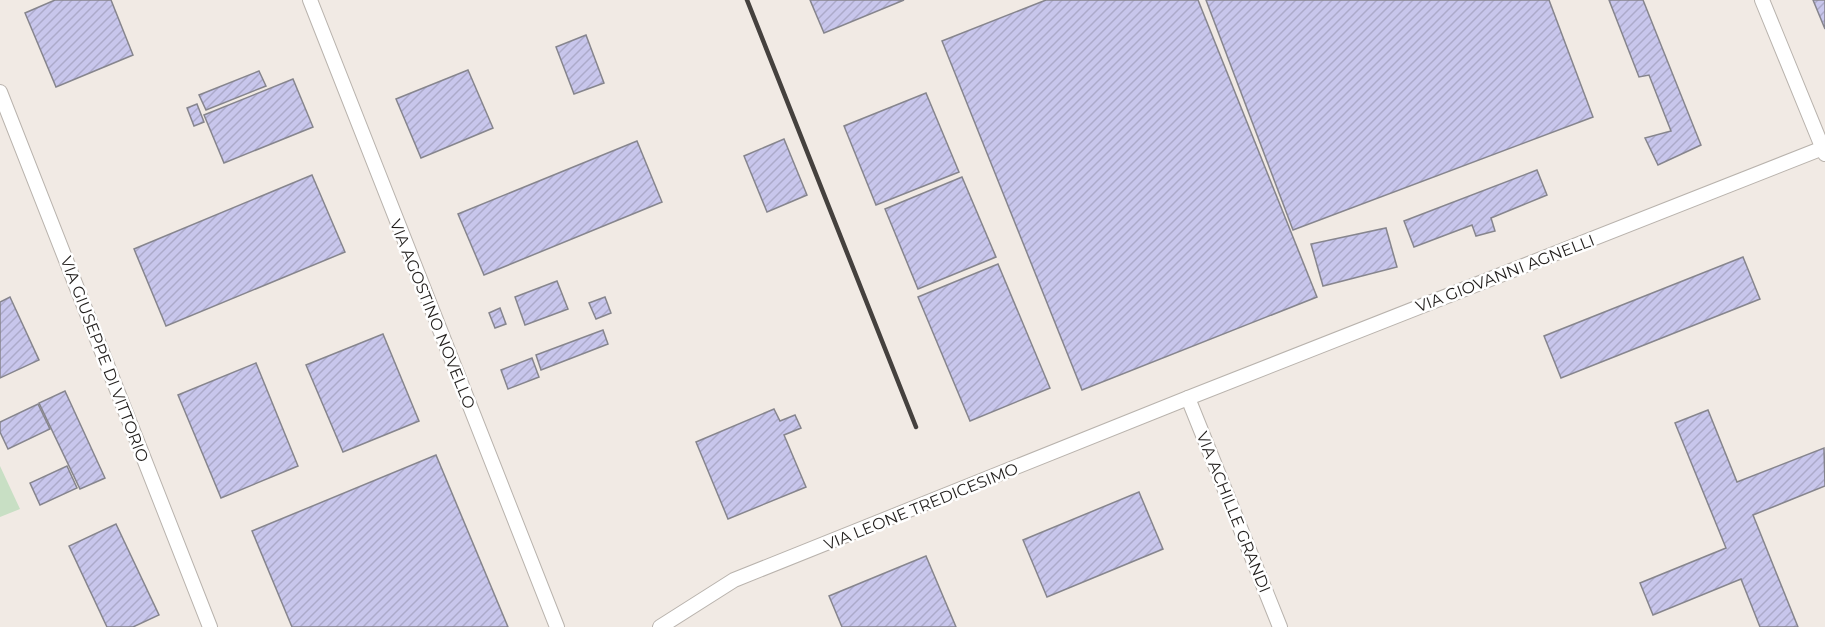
<svg xmlns="http://www.w3.org/2000/svg" width="1825" height="627" font-family="Montserrat,sans-serif">
  <style>
    .green { fill: #c8dfc4 }
    .building { fill: url(#building-hatch); stroke: #86858d; stroke-width: 1.5 }
    .lines { fill: none; stroke-linecap: round; stroke-linejoin: round }
    .street-casing { stroke: #b9b3ad; stroke-width: 16 }
    .street { stroke: #fff; stroke-width: 14 }
    .rail { stroke: #45413e; stroke-width: 4.5 }
    .labels { text-anchor: middle; stroke-width: 5; stroke-linejoin: round; paint-order: stroke }
    .street-label { font-size: 16px; fill: #201d1b; stroke: #fff }
  </style>
  <defs>
    <pattern id="building-hatch" width="6" height="6" patternUnits="userSpaceOnUse" patternTransform="scale(1.5)"><rect width="6" height="6" fill="#c8c6ec"/><path d="M-1 1l2-2M0 6l6-6M5 7l2-2" fill="none" stroke="#acaaca"/></pattern>
  </defs>
  <rect width="100%" height="100%" fill="#f1eae4"/>
  <!-- green -->
  <path class="green" d="M0,466l20,43 -20,8z"/>
  <!-- building -->
  <g class="building">
    <path d="M55,0h56l22,55 -77,32 -31,-74z"/>
    <path d="M810,0h94l-80,33z"/>
    <path d="M1046,0h152l119,297 -235,93 -140,-349z"/>
    <path d="M1206,0h343l44,117 -300,113z"/>
    <path d="M1609,0h34l58,145 -43,20 -13,-27 26,-7 -22,-56 -10,2z"/>
    <path d="M1813,0h12v29z"/>
    <path d="M586,35l18,48 -30,11 -18,-47z"/>
    <path d="M468,70l25,58 -72,30 -25,-59z"/>
    <path d="M259,71l7,15 -60,24 -7,-15z"/>
    <path d="M293,79l20,48 -89,36 -20,-48z"/>
    <path d="M926,93l33,79 -83,33 -32,-79z"/>
    <path d="M197,104l7,18 -10,4 -7,-18z"/>
    <path d="M784,139l23,56 -40,17 -23,-56z"/>
    <path d="M637,141l25,61 -178,73 -26,-61z"/>
    <path d="M1537,170l10,25 -56,23 4,13 -19,5 -4,-11 -58,22 -10,-26z"/>
    <path d="M312,175l33,77 -179,74 -32,-77z"/>
    <path d="M962,177l34,80 -78,32 -33,-80z"/>
    <path d="M1386,228l11,39 -74,19 -12,-42z"/>
    <path d="M1743,257l17,42 -199,79 -17,-42z"/>
    <path d="M998,264l52,124 -80,33 -52,-124z"/>
    <path d="M557,281l11,28 -43,16 -10,-28z"/>
    <path d="M10,297l29,63 -39,18v-76z"/>
    <path d="M605,297l6,16 -15,6 -7,-16z"/>
    <path d="M500,308l6,16 -11,4 -6,-15z"/>
    <path d="M603,330l5,14 -67,26 -5,-15z"/>
    <path d="M383,334l36,87 -76,31 -37,-87z"/>
    <path d="M532,358l7,19 -31,12 -7,-19z"/>
    <path d="M256,363l42,103 -77,32 -43,-103z"/>
    <path d="M65,391l40,87 -25,11 -41,-86z"/>
    <path d="M38,404l12,25 -42,20 -8,-17v-10z"/>
    <path d="M774,409l6,12 15,-6 6,13 -17,7 22,52 -78,32 -32,-77z"/>
    <path d="M1708,410l29,72 87,-34 1,38 -72,29 45,112h-38l-19,-48 -88,36 -13,-32 86,-35 -51,-125z"/>
    <path d="M436,455l72,172h-216l-40,-96z"/>
    <path d="M67,466l10,22 -37,17 -10,-22z"/>
    <path d="M1139,492l24,57 -116,48 -24,-57z"/>
    <path d="M116,524l43,91 -26,12h-26l-38,-81z"/>
    <path d="M926,556l30,71h-114l-13,-31z"/>
  </g>
  <g class="lines">
    <!-- street casing -->
    <g class="street-casing">
      <g id="street">
        <path d="M310,0l247,627"/>
        <path d="M1762,0l63,154"/>
        <path d="M0,92l210,535"/>
        <path d="M1188,398l92,229"/>
        <path d="M660,627l74,-47 454,-182 635,-250"/>
      </g>
    </g>
    <!-- street -->
    <use href="#street" class="street"/>
    <!-- rail -->
    <path class="rail" d="M747,0l169,427"/>
  </g>
  <g class="labels">
    <!-- street labels -->
    <g class="street-label">
      <text transform="translate(1505 273) rotate(-21)" y="6">VIA GIOVANNI AGNELLI</text>
      <text transform="translate(433 314) rotate(68)" y="6">VIA AGOSTINO NOVELLO</text>
      <text transform="translate(105 359) rotate(69)" y="6">VIA GIUSEPPE DI VITTORIO</text>
      <text transform="translate(921 506) rotate(-22)" y="6">VIA LEONE TREDICESIMO</text>
      <text transform="translate(1234 512) rotate(68)" y="6">VIA ACHILLE GRANDI</text>
    </g>
  </g>
</svg>
